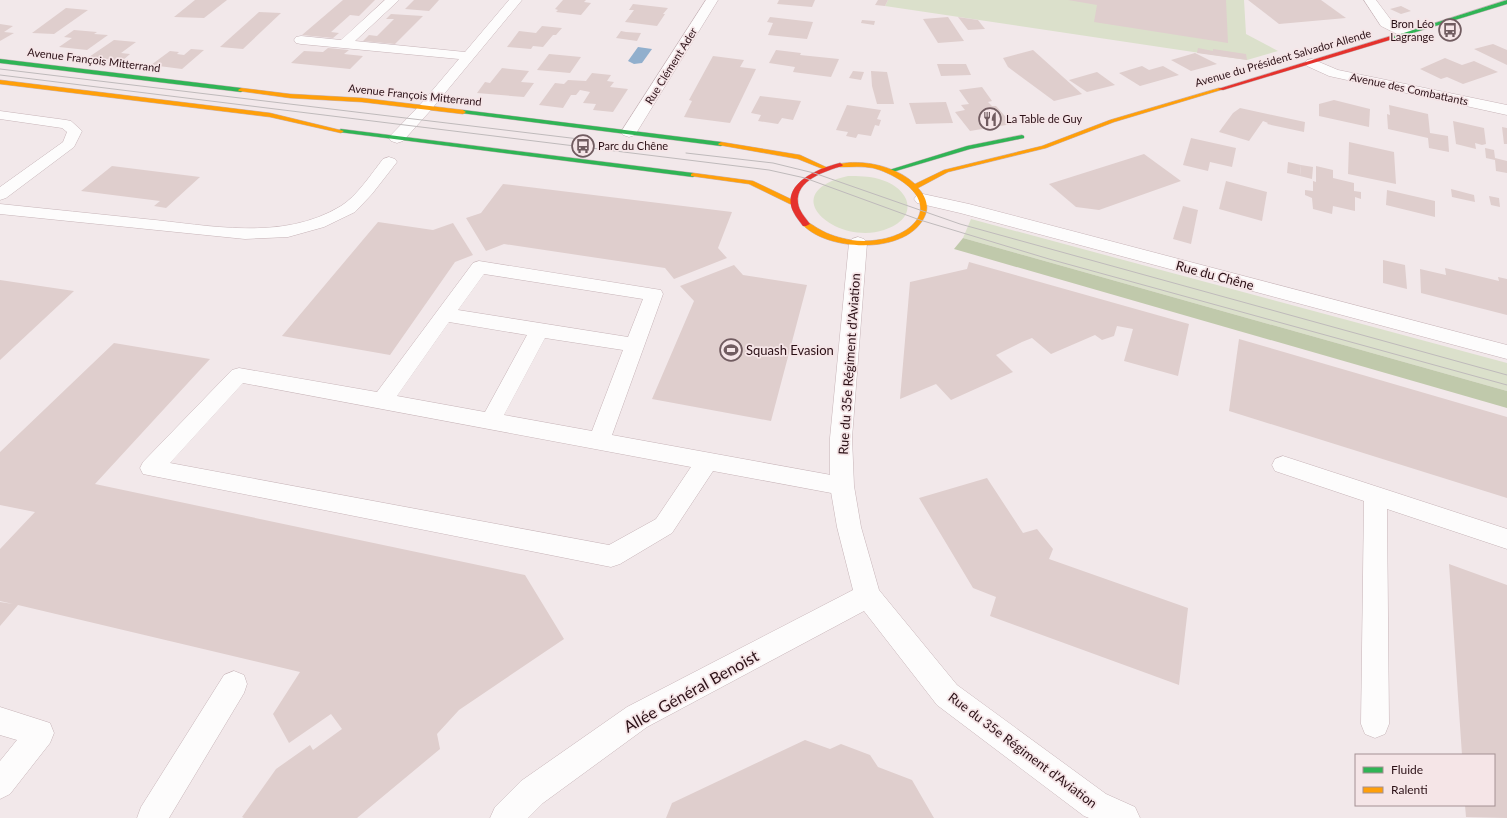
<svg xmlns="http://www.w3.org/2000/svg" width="1507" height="818" font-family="Lato,sans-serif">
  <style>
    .green { fill: #dbe0cb }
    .forest { fill: #c0c9ab }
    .water { fill: #91afcd }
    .building { fill: #dfcecd }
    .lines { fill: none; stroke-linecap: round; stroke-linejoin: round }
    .lane-casing { stroke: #c7b4b8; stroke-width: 1 }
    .street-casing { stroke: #c7b4b8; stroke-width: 1 }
    .fast-casing { stroke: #c7b4b8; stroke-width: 1 }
    .slow-casing { stroke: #c7b4b8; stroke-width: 1 }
    .jam-casing { stroke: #c7b4b8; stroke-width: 1 }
    .lane { fill: #fdfcfc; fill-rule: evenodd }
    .street { fill: #fdfcfc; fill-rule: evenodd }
    .fast { fill: #30b455; fill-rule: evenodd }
    .slow { fill: #ff9f0a; fill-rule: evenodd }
    .jam { fill: #e5322d; fill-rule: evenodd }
    .tram { stroke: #bfbabb; stroke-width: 1 }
    .labels { text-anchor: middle; stroke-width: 3.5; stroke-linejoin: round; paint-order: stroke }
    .far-poi-label { font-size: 11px; fill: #2b1016; stroke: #f5e5e7; text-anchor: start }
    .far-street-label { font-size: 11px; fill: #2b1016; stroke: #f5e5e7 }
    .street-label { font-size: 13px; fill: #2b1016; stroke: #f5e5e7 }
    .poi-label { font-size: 13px; fill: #2b1016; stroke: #f5e5e7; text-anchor: start }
    .near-street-label { font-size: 16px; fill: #2b1016; stroke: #f5e5e7 }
  </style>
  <rect width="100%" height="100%" fill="#f2e8ea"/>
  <!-- green -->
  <g class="green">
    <path d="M888,0h356l2,34 32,17 -31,9 -362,-54z"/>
    <path d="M848,176c10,0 21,0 31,3 32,9 42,39 5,51 -47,16 -111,-37 -36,-54z"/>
    <path d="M971,219l536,144v28l-544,-153z"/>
  </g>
  <!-- forest -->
  <path class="forest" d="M963,238l544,153v17l-553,-159z"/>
  <!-- water -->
  <path class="water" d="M638,47l14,2 -10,14 -8,1 -6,-3z"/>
  <!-- building -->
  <g class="building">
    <path d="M195,0h32l-23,18 -30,-1z"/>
    <path d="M343,0h32l-16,16 -9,-1 -19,17 8,1 -6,5 -31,-3z"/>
    <path d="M414,0h25l-10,11 -24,-2z"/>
    <path d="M563,0h23l-2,2 7,1 -10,12 -25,-3 2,-2 -3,-1z"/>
    <path d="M779,0h36l-3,7 -35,-3z"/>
    <path d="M878,0h10l-3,6 -10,-1z"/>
    <path d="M1068,0h158l2,43 -134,-21 3,-17z"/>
    <path d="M1248,0h73l25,18 -67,6z"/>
    <path d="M633,4l35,4 -5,6h2l-8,12 -32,-4 9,-12h-5z"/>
    <path d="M1401,6l10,5 -10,3 -11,-5z"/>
    <path d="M66,8l22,2 -34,24 -22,-1z"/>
    <path d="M259,12l22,1 -38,36 -23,-2z"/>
    <path d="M391,14l32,2 -28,28 -32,-3 6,-6 8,1 17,-17h-8z"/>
    <path d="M770,17l43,5 -6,17 -39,-4 5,-12 -6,-1z"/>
    <path d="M948,17l16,24 -26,2 -15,-24z"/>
    <path d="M958,17l20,3 7,9 -17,1z"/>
    <path d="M862,20l13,1 -1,4 -13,-2z"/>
    <path d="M0,24l13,2 -9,6 10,1 -14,8z"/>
    <path d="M542,26l20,2 -6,7h-3l-10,12 -10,-1 -2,3 -24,-2 12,-16 17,2z"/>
    <path d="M74,30l23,2 -3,2 14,1 -21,15 -28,-3 13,-9 -8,-1z"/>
    <path d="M621,31l5,1 15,1 -4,8 -21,-3z"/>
    <path d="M114,40l22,2 -15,11 9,1 -8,7 -33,-4z"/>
    <path d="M1493,44l14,6v15l-33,-16z"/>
    <path d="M328,48l21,2 -5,4 19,2 -13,13 -59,-6 13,-12 19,1z"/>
    <path d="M1198,48l15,3v-2l33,5 1,6 -50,-7z"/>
    <path d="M191,49l13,1 -22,19 -31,-4 19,-14 9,1 -2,2 7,1z"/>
    <path d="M776,50l25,3 -1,2 39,4 -8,18 -38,-5 2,-5 -26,-4z"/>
    <path d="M1033,50l49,44 -28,7 -46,-34 -5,-9z"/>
    <path d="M1195,53l22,11 -26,7 -20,-11z"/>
    <path d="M549,54l32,3 -11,16 -33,-3z"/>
    <path d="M713,56l31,4 -4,7 16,2 -26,54 -46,-6 8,-16 -3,-1z"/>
    <path d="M1445,58l17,7 12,-4 24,11 -35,12 -16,-7 -6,2 -21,-10z"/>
    <path d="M937,64h29l5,11 -30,1z"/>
    <path d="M1142,66l7,4 14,-4 16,9 -39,11 -21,-13z"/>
    <path d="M502,68l27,3 -8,11 13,1 -10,14 -47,-4 8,-11 5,1z"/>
    <path d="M853,71l11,1 -3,8 -12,-2z"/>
    <path d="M871,71l16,1 7,32h-17l-5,-18z"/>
    <path d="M1097,72l18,13 -28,7 -18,-12z"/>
    <path d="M592,73l19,2 -4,6 7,1 -4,5 18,2 -15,23 -20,-2 3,-6 -13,-1 7,-11 -10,-2 -4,5h-5l-8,13 -24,-3 16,-22 9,1 4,-4 18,1z"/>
    <path d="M982,87l10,14 -4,1 4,4h4l16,18 -42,7 -15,-19 10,-2 -4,-5 8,-1 -10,-14z"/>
    <path d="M760,96l41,5 -8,19 -11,-2 -4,6 -20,-3 3,-6 -10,-2z"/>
    <path d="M1334,100l36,9 -1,18 -50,-11v-12z"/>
    <path d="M946,102l7,21 -37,1 -7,-21z"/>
    <path d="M847,105l34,5 -4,9 4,1 -2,6 -4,-1 -4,11 -13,-2 -2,4 -10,-2 2,-4 -12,-2z"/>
    <path d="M1389,105l39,9 2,19 18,3 1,16 -20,-4 -1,-10 -40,-9 -1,-15 3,1z"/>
    <path d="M1240,108l65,14 -1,10 -37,-8 1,-1 -5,-2 -14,20 -30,-9 14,-19z"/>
    <path d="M1453,121l31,7 2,16 -4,1 -7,-2 1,6 -20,-5z"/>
    <path d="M1502,127l5,1v16h-3z"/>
    <path d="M1191,138l45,10 -4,19 -22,-5 -2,9 -25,-6z"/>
    <path d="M1349,142l45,10 2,32 -48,-10z"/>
    <path d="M1485,148l9,2 1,8 12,3v12l-11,-2 -1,-11 -9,-2z"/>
    <path d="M1144,154l37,27 -82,29 -23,-3 -27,-23z"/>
    <path d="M1288,162l13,3 -1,11 -13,-3z"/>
    <path d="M1301,165l12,2 -1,12 -12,-3z"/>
    <path d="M112,166l88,11 -34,31 -12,-2 6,-5 -79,-10z"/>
    <path d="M1316,166l17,4v8l21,5v8l7,1v7l-6,-2v14l-22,-5 -1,8 -19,-5 -1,-11 -7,-3v-5l8,1v-10l3,1z"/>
    <path d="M1226,181l41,11 -5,29 -43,-12z"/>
    <path d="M503,184l229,28 -14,36 9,10 -53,21 -9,-11 -161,-24 -18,7 -20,-33 15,-5z"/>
    <path d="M1451,189l23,6 1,7 -23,-5z"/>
    <path d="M1387,190l48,11v16l-49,-12z"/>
    <path d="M1489,196l10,2 1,9 -9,-2z"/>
    <path d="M1183,206l15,4 -7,34 -18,-5z"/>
    <path d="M378,222l55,8 20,-7 20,32 -18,7 -65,93 -108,-19z"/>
    <path d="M1383,260l22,5 2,24 -24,-6z"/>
    <path d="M969,262l220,62 -11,52 -54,-15 9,-32 -16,-3 -3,10 -12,4 -7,-5 -44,19 -19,-16 -10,4 -26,13 17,17 -62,28 -15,-16 -36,15 10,-117 57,-13z"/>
    <path d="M734,265l9,10 64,10 -36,136 -119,-22 42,-98 -14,-15z"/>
    <path d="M1445,268l54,13 -1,-4 9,2v36l-86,-22 -1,-24 26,6z"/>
    <path d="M0,280l74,11 -74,69z"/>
    <path d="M1239,339l268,78v81l-278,-87z"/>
    <path d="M114,343l96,16 -115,125 430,91 39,64 -105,71 -22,24 3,15 -83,69h-113l-2,-1 34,-48 34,-24 3,5 29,-21 -11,-15 -42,29 -16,-29 27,-42 -282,-67 -18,21v-24l13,2 -13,-3v-52l35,-37 -35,-7v-53z"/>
    <path d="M987,478l36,55 14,-4 16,20 -4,10 139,49 -9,77 -189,-69 6,-19 -23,-9 -54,-90z"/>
    <path d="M1449,564l58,21v233l-41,-1 -1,-12h29v-50h-32z"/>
    <path d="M805,740l25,9 11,-5 29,11 8,12 34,13 22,38h-268l6,-15z"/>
  </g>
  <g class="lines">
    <!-- lane casing -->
    <g class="lane-casing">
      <g id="lane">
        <path d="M0,111l66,9 5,1 11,10 -8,16 -68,51 -6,2v-13l63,-45 4,-10 -5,-4 -62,-9z"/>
        <path d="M389,157l6,2 2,3 -25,32 -17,18 -31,15 -36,10 -43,2 -245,-25v-10c48,5 97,10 145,15 64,6 137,23 196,-13 16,-10 31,-33 42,-47z"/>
        <path d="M479,261l182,29 2,4 -51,141 230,42 8,2 3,7 -3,7 -8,2 -129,-24 -41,62 -52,31 -9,3 -468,-93 -3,-6 3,-6 89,-92 7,-2 138,24 96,-129zM484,274l159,25 -15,38 -170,-27zM449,322l78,13 -42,77 -88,-16zM545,338l78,12 -31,81 -88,-16zM243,383l448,84 -35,52 -47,26 -439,-82z"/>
        <path d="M1283,456l224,73v20l-120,-40 2,215 -4,10 -10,4 -10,-4 -4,-10 3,-223 -89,-30 -3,-6 3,-6z"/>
        <path d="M234,671l10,4 3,9 -3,9 -75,125h-32l4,-11 83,-132z"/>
        <path d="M0,707l50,16 4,10 -4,10 -40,51 -10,5v-38l17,-21 -17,-5z"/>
      </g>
    </g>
    <!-- street casing -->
    <g class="street-casing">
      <g id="street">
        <path d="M385,0h14l-44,41 110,11 44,-52h13l-92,111 -27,30 -6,2 -6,-2 -2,-3 2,-3 29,-30 39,-46 -158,-15 -5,-1 -2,-3 2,-3 5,-1 40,4z"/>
        <path d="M706,0h12l-83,135 -6,2 -6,-2 -2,-3z"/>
        <path d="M1364,0h12l15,20 22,11 2,3 -2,3h-10l-22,-11z"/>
        <path d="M1312,59l26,11 169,35v10l-178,-39 -22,-10 -2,-3 2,-3z"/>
        <path d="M923,194l46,10 538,141v14l-547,-146 -43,-10 -3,-4 3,-4z"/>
        <path d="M858,237l6,2 3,4 -15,195 2,48 7,41 18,63 78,95 149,109 29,13 5,11h-51l-5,-2 -147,-111 -73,-94 -217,116 -104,76 -15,15h-38l5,-11 26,-26 106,-74 226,-117 -16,-63 -7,-41v-48l19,-195 3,-4z"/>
      </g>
    </g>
    <!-- fast casing -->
    <g class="fast-casing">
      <g id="fast">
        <path d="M1507,0v4l-114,35 -5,-1z"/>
        <path d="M0,59l241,29 3,2 -3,2 -241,-29z"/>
        <path d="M463,110l258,32 3,2 -3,2 -260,-33v-2z"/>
        <path d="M341,129l352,44 3,2 -3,2 -354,-45 -1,-1z"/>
        <path d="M1022,135l2,1v2l-54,11 -81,24 -3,-2 81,-25z"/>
      </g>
    </g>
    <!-- slow casing -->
    <g class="slow-casing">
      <g id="slow">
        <path d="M0,80l270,33 74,18 -3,2 -71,-16 -270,-33z"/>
        <path d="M241,88l49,6 72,4 101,12 3,2 -3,2 -101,-12 -72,-4 -51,-7 -1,-1z"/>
        <path d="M1219,88l5,1 -110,33 -68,26 -98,24 -30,16c6,6 11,16 8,25 -14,42 -98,40 -124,11l4,-2c5,1 9,5 13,7 10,6 21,9 32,11 20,3 51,-1 65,-19 18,-26 -23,-48 -43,-53 -10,-2 -22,-1 -33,-1l-3,-2 1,-1c25,-5 58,2 77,20l29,-14 98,-24 68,-26z"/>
        <path d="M721,142l79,13 28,13 -1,1h-4l-25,-10 -79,-14 -1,-1z"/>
        <path d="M693,173l60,8 44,21 -4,2h-3l-41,-20 -58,-8v-2z"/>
      </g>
    </g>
    <!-- jam casing -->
    <g class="jam-casing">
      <g id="jam">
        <path d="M1391,36l3,2 -1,1 -170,51 -5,-1z"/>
        <path d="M840,163l3,2 -1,1c-16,5 -47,14 -44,37 1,8 7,14 12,21l-4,2h-3c-3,-4 -7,-9 -9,-13 -15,-29 25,-45 46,-50z"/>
      </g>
    </g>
    <!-- lane -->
    <use href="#lane" class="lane"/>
    <!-- street -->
    <use href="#street" class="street"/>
    <!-- fast -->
    <use href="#fast" class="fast"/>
    <!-- slow -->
    <use href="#slow" class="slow"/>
    <!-- jam -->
    <use href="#jam" class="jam"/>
    <!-- tram -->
    <g class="tram">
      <path d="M0,69l579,70"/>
      <path d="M0,75l769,95 36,8 115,42 129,39 458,126"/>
      <path d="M686,153l87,10 41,10 146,51 547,151"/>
    </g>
  </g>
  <!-- icons -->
  <defs>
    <g id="bus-ring" transform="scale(1.15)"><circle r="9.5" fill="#f5e5e7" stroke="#715c60" stroke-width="1.5"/><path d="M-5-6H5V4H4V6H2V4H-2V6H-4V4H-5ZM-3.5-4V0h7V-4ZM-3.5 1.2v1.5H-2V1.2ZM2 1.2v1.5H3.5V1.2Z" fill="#715c60"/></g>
    <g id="restaurant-ring" transform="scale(1.15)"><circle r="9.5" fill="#f5e5e7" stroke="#715c60" stroke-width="1.5"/><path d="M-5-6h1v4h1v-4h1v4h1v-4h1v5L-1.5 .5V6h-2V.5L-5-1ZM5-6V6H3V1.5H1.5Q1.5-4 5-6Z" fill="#715c60"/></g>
    <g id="stadium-ring" transform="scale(1.15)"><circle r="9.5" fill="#f5e5e7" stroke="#715c60" stroke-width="1.5"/><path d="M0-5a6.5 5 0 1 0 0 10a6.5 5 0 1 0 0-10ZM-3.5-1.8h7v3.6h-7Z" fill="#715c60"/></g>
  </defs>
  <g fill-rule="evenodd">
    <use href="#bus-ring" x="1450" y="30"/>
    <use href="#restaurant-ring" x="990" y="119"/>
    <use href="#bus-ring" x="583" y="146"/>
    <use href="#stadium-ring" x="731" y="350"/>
  </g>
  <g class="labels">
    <!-- far-poi labels -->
    <g class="far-poi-label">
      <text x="1434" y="28" text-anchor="end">Bron Léo<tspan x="1434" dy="13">Lagrange</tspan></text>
      <text x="1006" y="123">La Table de Guy</text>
      <text x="598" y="150">Parc du Chêne</text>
    </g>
    <!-- far-street labels -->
    <g class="far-street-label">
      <text transform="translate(1283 58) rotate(-16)" y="4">Avenue du Président Salvador Allende</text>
      <text transform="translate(94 60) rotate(7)" y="4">Avenue François Mitterrand</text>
      <text transform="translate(671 66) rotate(-58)" y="4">Rue Clément Ader</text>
      <text transform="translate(1409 89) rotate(12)" y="4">Avenue des Combattants</text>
      <text transform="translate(415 95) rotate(6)" y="4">Avenue François Mitterrand</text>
    </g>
    <!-- street labels -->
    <g class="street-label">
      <text transform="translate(1215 275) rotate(15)" y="5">Rue du Chêne</text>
      <text transform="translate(849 364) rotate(-86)" y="5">Rue du 35e Régiment d'Aviation</text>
      <text transform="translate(1023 750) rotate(37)" y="5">Rue du 35e Régiment d'Aviation</text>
    </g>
    <!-- poi labels -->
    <g class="poi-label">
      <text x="746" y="355">Squash Evasion</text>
    </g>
    <!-- near-street labels -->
    <g class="near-street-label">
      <text transform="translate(691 691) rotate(-29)" y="6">Allée Général Benoist</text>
    </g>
  </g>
  <!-- legend -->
  <rect x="1355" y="754" width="140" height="52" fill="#f5e5e7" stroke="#a49093"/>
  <rect x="1363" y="767" width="20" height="6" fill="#30b455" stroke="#a49093"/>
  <text x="1391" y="774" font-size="12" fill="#2b1016">Fluide</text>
  <rect x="1363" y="787" width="20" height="6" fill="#ff9f0a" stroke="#a49093"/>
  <text x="1391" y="794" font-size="12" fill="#2b1016">Ralenti</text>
</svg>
